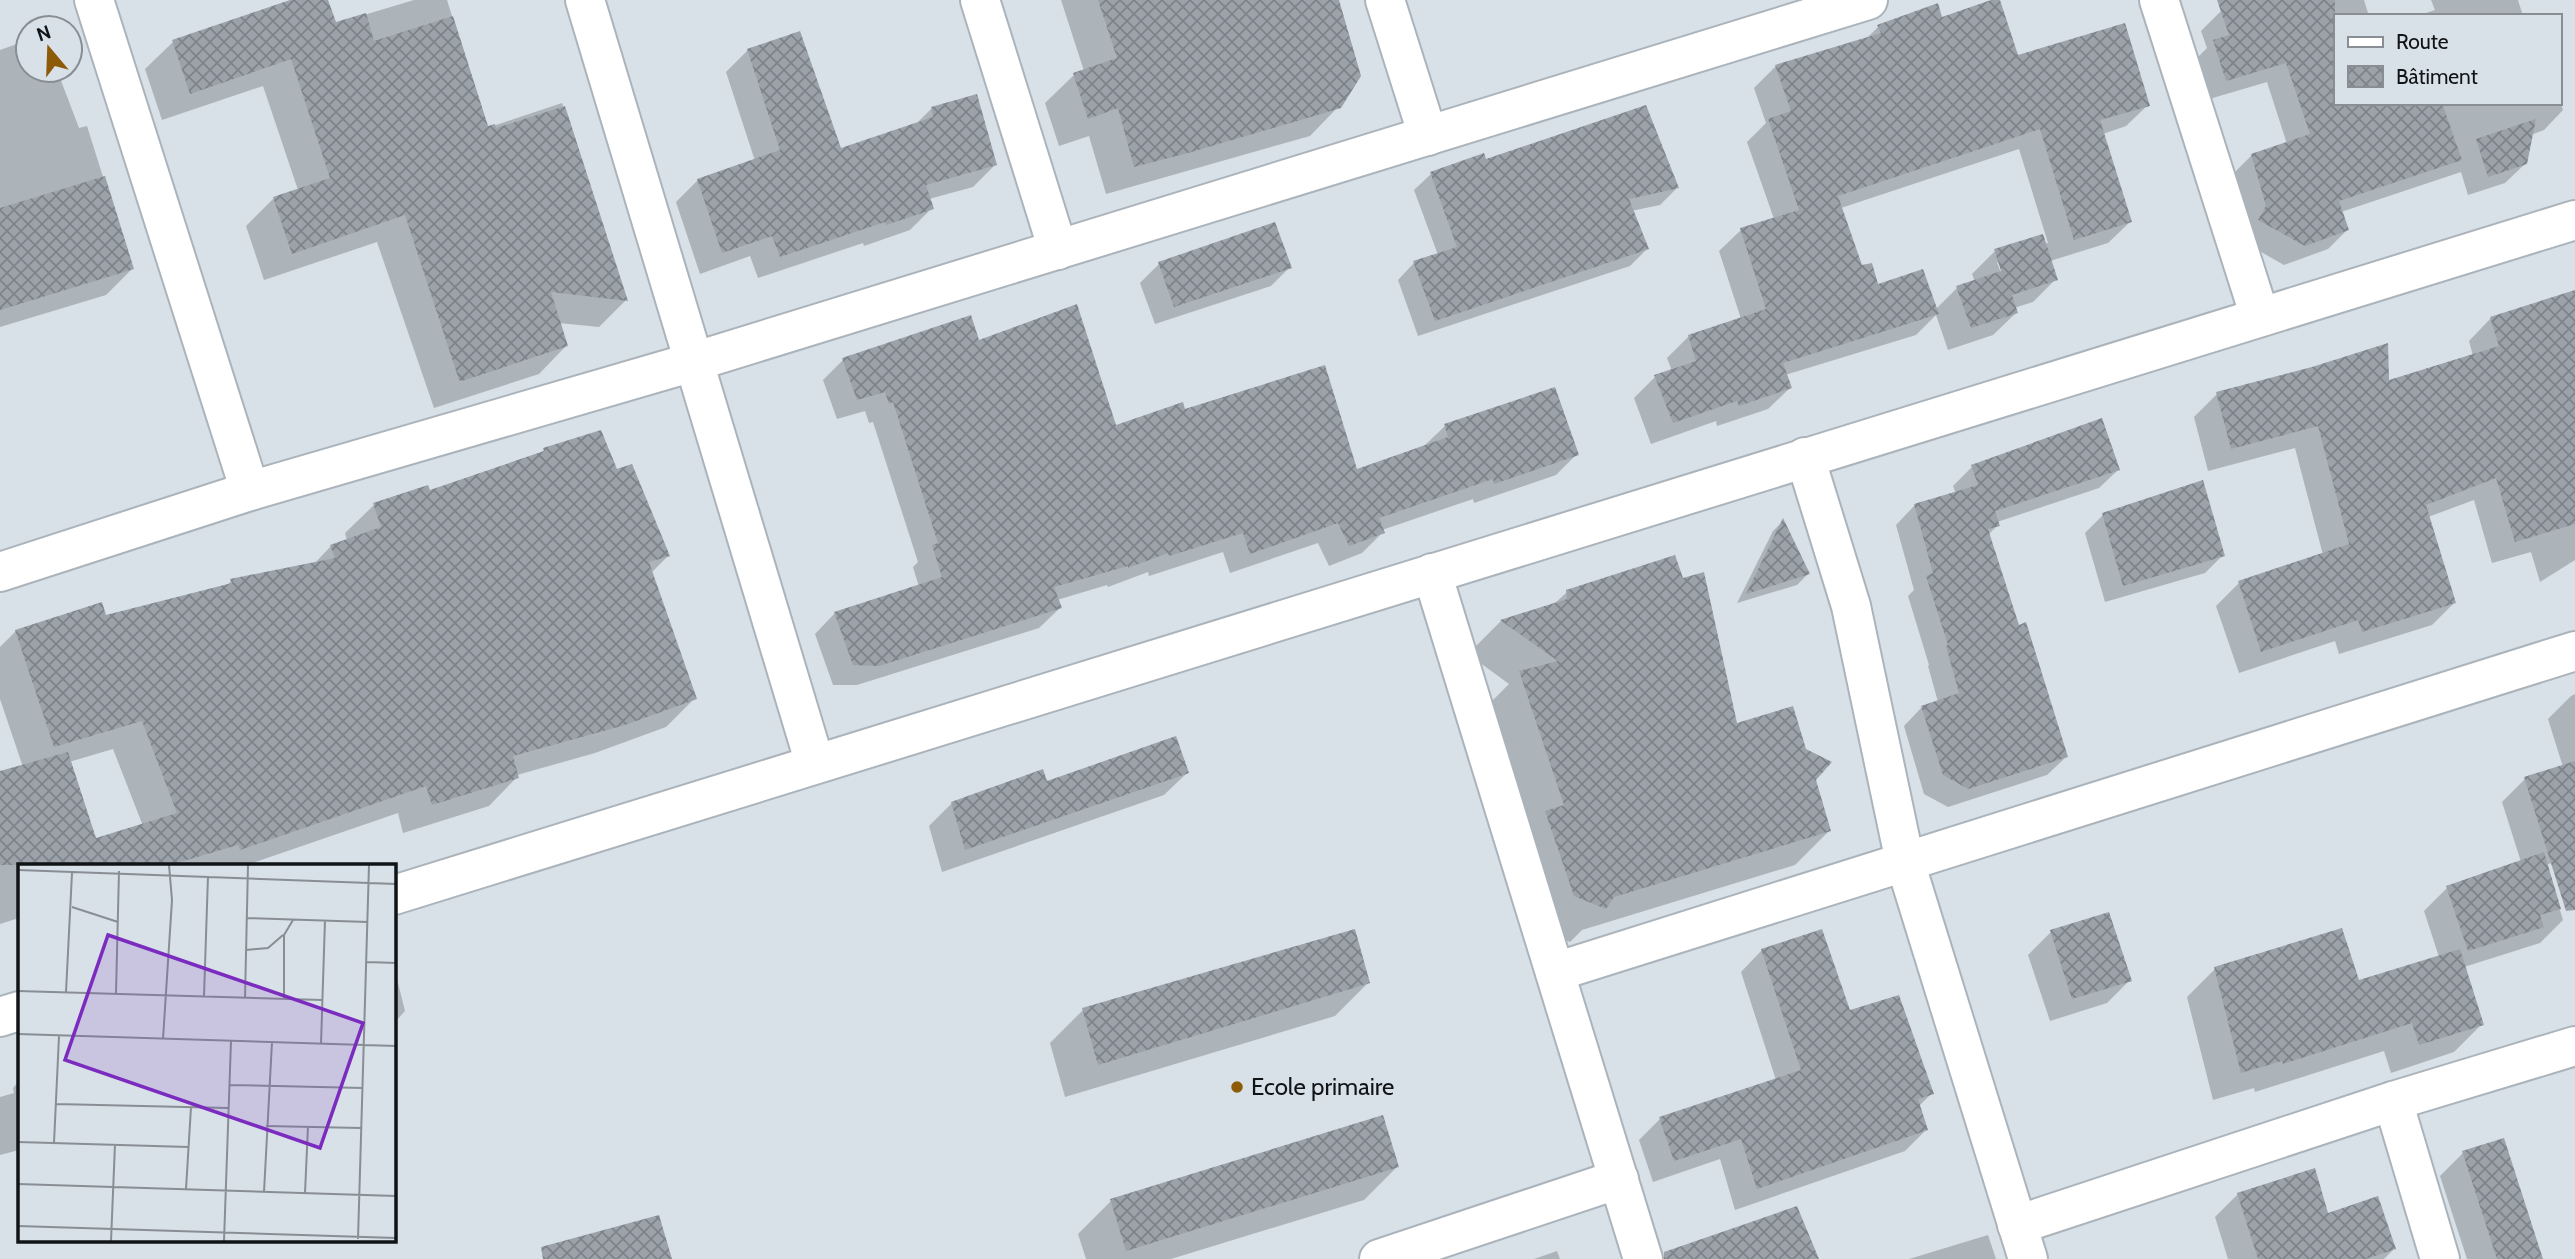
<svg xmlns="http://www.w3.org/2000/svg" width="2575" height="1259" font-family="Cabin,sans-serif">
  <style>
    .shadow { fill: #0003; fill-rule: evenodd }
    .building { fill: url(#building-cross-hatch) }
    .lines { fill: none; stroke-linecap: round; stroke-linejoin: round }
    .minor-casing { stroke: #abb3bb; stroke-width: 42 }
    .minor { stroke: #fff; stroke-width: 38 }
    .poi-dot { fill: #8d5a07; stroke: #d8e0e8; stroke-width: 2.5 }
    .labels { text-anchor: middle; stroke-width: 6; stroke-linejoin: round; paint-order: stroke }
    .poi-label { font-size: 24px; fill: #111417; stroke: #d8e0e8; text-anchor: start }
    .inset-road { fill: none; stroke: #888e94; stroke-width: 2 }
    .view { fill: #7b2cbf; fill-opacity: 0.15; stroke: #7b2cbf; stroke-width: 3.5 }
    .inset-edge { fill: none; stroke: #111417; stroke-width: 3.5 }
  </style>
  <defs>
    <pattern id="building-cross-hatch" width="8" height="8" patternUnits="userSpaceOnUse" patternTransform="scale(1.75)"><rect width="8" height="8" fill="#9ba2aa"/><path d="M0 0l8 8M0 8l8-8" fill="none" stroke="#7d8389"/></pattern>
  </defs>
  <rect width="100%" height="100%" fill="#d8e0e8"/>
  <!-- shadow -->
  <g class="shadow">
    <path d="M295,0h31l8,24 80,-24h33l40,128 75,-25 64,197 -27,27 -40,-4 7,23 -27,28 -105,34 -57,-166 -113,38 -18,-54 28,-28 24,-8 -35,-104 -101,34 -17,-51 28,-27z"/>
    <path d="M1061,0h276l2,106 -29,30 -204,58 -17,-58 -30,10 -14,-43 29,-28 10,-4z"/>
    <path d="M1999,0l18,57 131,48 -22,21 -23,8 27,88 -22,21 -58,18 6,18 -23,23 -19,6 2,5 -23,22 -45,15 -12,-35 -20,20 -131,40 5,13 -22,21 -51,17 -1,-5 -65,23 -17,-46 21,-21 17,-6 -5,-13 22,-22 52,-17 -22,-68 22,-21 33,-11 -27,-77 19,-19 -12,-35 22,-22 90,-27 12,-12 63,-8zM2019,149l29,94 -53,8 -23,23 3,8 -18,6 -21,21 -59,-22 -16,-19 -20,-60zM1997,262h3l3,17z"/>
    <path d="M2253,0h111l5,16h-34v87h224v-5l4,12 -19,20 -13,5 -5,28 -21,20 -37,12 -7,-23 -120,40 6,18 -19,19 -44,16 -44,-25 -8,-65 20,-20 35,-11 -20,-62 -61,18 -12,-39 13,-13 -6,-17 20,-20z"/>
    <path d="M2431,0h87l5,16h-106l18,-6z"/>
    <path d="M28,40v30h29l22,58 8,-2 45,143 -26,26 -106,32v-277z"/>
    <path d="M748,50l92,100 75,-25 16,-16 64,56 -22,22 -44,12 3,9 -22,22 -46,16 -1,-3 -105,35 -8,-22 -50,18 -24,-72 22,-22 57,-19 -29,-89z"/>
    <path d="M1485,162l192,26 -17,17 -29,6 16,38 -17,17 -212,70 -20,-56 16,-17 24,-8 -24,-65 17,-16z"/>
    <path d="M1159,264l131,3 -19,19 -116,38 -15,-41z"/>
    <path d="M2575,292v268l-35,22 -9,-30 -39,11 -18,-63 -46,17 26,86 -22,22 -93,29 -4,-13 -96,32 -23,-67 23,-23 84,-28 -28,-107 -87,23 -14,-54 23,-23 171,-12 85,-26 -4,-15 22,-23z"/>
    <path d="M978,342l137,85 69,-16 172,60 68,-25 21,-20 132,28 -21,21 -82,28 -1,-4 -91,31 1,2 -21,21 -33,13 -11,-23 -88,30 -7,-21 -74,24 -1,-4 -40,15 -1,-2 -50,15 3,8 -21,20 -182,57h-24l-18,-51 20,-21 84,-26 -6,-20 5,-5 -45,-140 -4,1 -4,-12 -28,8 -14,-39 20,-20z"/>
    <path d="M544,450l72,21 52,85 -17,17 44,125 -29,29 -71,26 -78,22v2l-28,29 -86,27 -5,-20 -151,52h-228v53l-19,6v-151l23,-6 -23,-68v-52l16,-16 89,-13 121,-32 5,-5 83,-17 17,-18 16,-5 -2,-8 29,-28 53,-18 2,5 110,-37zM113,749l30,77 -48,14 -26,-78z"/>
    <path d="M1972,467l146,3 -19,18 -102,34 1,3 -10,10 30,92 48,130 -19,18 -99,32 -24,-13 -20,-68 18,-19 16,-5 -10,-36 1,-1 -21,-69 6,-6 -18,-65 18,-19 42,-12 -3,-8z"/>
    <path d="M2103,515l120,40 -18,18 -100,29 -20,-69z"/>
    <path d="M1783,521l25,53 -11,11 -60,18 36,-72z"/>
    <path d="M1567,592l169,133 78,54 15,52 -34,34 -213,65 -12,12 -30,-12 -54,-223 23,-23 -41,-30 33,-33 52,-16z"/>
    <path d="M2575,694v161l-29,10 17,55 -23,23 -76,24 18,57 -28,28 -63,21 -7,-22 -129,41 -1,-4 -41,12 -26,-103 28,-28 143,13 81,-25 -15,-46 23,-23 74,-26 -19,-60 23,-23 38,-12 -15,-48 23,-23z"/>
    <path d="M1187,773l-23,22 -222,77 -13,-46 23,-23 94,-20z"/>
    <path d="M2051,932l79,48 -23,23 -57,18 -22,-66z"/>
    <path d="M1762,950l87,62 83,81 -13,13 7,24 -21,21 -170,59 -15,-51 -67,23 -14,-42 21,-21 116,-39 -35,-108z"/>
    <path d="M394,967l11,44 -11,12z"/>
    <path d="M1368,983l-33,33 -270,81 -15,-54 33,-33z"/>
    <path d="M19,1081v69l-19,5v-58l14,-4 -1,-5z"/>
    <path d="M2463,1153l78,106h-74l-27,-83z"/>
    <path d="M1397,1167l-33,33 -193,59h-85l-8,-25 33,-33z"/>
    <path d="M2238,1194l89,21 67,34 -10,10h-156l-13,-42z"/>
    <path d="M1988,1235l8,24h-87z"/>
    <path d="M1557,1251l3,8h-26z"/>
  </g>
  <!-- building -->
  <g class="building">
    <path d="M290,0h38l8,22 30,-9 8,28 79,-25 35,110 7,-2 1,4 69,-22 63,195 -77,-9 17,54 -106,35 -3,-1 -54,-165 -113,39 -19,-57 57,-19 -39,-119 -101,35 -18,-54z"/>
    <path d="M1098,0h241l22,76 -20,32 -153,45 -54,14 -16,-59 -30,11 -15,-46 44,-15z"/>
    <path d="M1991,0h9l18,55 107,-32 25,83 -50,14 32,102 -58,18 -34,-111 -202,67 24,69 10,-2 6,21 45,-15 16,45 -156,49 9,25 -53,18 -2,-5 -64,22 -19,-48 42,-14 -8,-26 78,-26 -26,-81 59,-18 -31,-91 23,-8 -16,-46 106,-32 -4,-8 61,-22 4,14z"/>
    <path d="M2217,0h118v103h107l20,57 -123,41 10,29 -44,16 -47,-26 8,-14 -15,-52 59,-20 -24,-71 -60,18 -13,-41 16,-5z"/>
    <path d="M800,31l41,117 92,-31 -2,-10 46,-13 20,71 -71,20 8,24 -48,16 -1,-3 -105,35 -8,-21 -50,17 -25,-74 83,-29 -33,-101z"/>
    <path d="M1646,105l33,83 -50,11 20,50 -214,72 -22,-60 44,-14 -27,-75 54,-19 2,6z"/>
    <path d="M2536,119l-9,45 -39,13 -12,-38z"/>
    <path d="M105,176l29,93 -134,41v-102z"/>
    <path d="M1275,222l17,46 -118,39 -16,-45z"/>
    <path d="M2043,234l15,46 -46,15 6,18 -47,15 -15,-42 45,-15 -7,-22z"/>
    <path d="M2575,290v234l-60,18 -19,-64 -70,27 30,98 -94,29 -4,-12 -97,32 -23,-71 111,-37 -31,-118 -87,23 -15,-57 96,-25 76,-24 1,37 110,-34 -9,-29z"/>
    <path d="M1077,304l39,121 67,-23 2,7 140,-44 32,104 91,-32 -4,-13 111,-37 24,68 -85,29 -1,-5 -114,39 6,15 -36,13 -11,-23 -88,31 -7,-21 -74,23 -1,-3 -40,15v-2l-74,21 8,21 -183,58 -26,-1 -19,-53 108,-35 -10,-32 6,-2 -45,-141 -4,2 -4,-12 -28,8 -15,-42 129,-43 8,25z"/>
    <path d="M2102,418l18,52 -125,41 5,15 -12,3 31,96 7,-3 42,135 -100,32 -25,-14 -22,-69 38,-13 -13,-47 2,-1 -22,-69 7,-3 -19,-69 64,-19 -7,-20z"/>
    <path d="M601,430l16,39 15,-5 38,92 -21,6 48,137 -72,26 -112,31 6,22 -87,27 -6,-19 -186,64 -2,-5 -68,20h-170v-94l68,-19 28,86 81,-25 -35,-92 -88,26 -39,-117 87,-28 4,13 126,-32 -2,-4 105,-21 -5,-13 51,-18 -8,-24 55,-18 2,5 114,-39 -1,-3z"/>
    <path d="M2203,480l22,76 -102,30 -21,-73z"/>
    <path d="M1783,518l27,56 -64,20z"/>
    <path d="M1675,555l8,23 21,-6 33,151 56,-17 13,43 26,13 -16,18 15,51 -217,66 -8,12 -32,-13 -29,-85 19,-6 -45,-134 39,-10 -58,-41 67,-21 -1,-9z"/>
    <path d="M1176,736l13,37 -224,77 -14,-48 92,-33 4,12z"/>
    <path d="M2575,761v149l-9,1 -42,-134z"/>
    <path d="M2544,852l17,57 -21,6 4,12 -76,24 -22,-65z"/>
    <path d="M2109,912l23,69 -60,18 -22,-69z"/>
    <path d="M2342,928l17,52 101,-31 24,76 -65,20 -7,-22 -129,41 -1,-3 -41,12 -27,-106z"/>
    <path d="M1355,929l15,54 -272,82 -16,-57z"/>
    <path d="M1822,929l28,81 49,-15 35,99 -16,5 10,31 -171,59 -16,-50 -67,22 -15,-44 142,-47 -40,-121z"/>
    <path d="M1383,1115l16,52 -273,84 -16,-52z"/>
    <path d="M2504,1138l39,121h-46l-35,-108z"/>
    <path d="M2315,1168l13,45 50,-17 18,53 -30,10h-108l-21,-66z"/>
    <path d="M1797,1206l22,53h-155v-7z"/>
    <path d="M659,1215l13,44h-129l-2,-12z"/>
  </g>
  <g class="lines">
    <!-- minor casing -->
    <g class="minor-casing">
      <g id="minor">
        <path d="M94,0l156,491"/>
        <path d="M585,0l230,764"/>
        <path d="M980,0l78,250"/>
        <path d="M1385,0l43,136"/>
        <path d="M2159,0l101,317"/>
        <path d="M1805,457l46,149 54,256 123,397"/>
        <path d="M0,572l250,-81 443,-129 1175,-362"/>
        <path d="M1432,573l211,686"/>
        <path d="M394,895l2181,-675"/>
        <path d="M1555,972l1020,-321"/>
        <path d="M0,1017l19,-6"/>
        <path d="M2393,1101l47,158"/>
        <path d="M2017,1225l376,-124 182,-55"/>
        <path d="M1379,1259l240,-80"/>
      </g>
    </g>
    <!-- minor -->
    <use href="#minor" class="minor"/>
  </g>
  <!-- markers -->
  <circle class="poi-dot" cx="1237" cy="1087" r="7"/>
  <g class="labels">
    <!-- poi labels -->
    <g class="poi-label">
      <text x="1251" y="1095">Ecole primaire</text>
    </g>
  </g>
  <!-- overview -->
  <g transform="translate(18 864)">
    <rect width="378" height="378" fill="#d8e0e8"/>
    <path class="inset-road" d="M0,6l378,14M54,43l46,15M229,54l121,4M228,86l22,-2 15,-13M349,98l29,1M0,127l304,9M48,128l6,-119M98,129l3,-122M186,132l4,-120M227,134l3,-133M266,135v-64l9,-15M0,170l378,12M145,175l9,-139 -3,-35M303,180l4,-124M211,221l134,3M38,240l172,4M248,262l95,2M0,278l170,5M36,279l5,-107M0,320l378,12M168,325l5,-82M246,328l8,-150M287,329l3,-67M0,362l378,12M340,375l11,-374M93,377l4,-97M206,377l7,-200"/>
    <path class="view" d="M90,71l255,88 -43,125 -255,-88z"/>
    <rect width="378" height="378" class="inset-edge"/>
  </g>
  <!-- legend -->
  <rect x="2334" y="14" width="228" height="91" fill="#d8e0e8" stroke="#888e94" stroke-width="2"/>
  <rect x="2348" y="37" width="35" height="10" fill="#ffffff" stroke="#888e94" stroke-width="2"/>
  <text x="2396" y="49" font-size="21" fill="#111417">Route</text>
  <rect x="2348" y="66" width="35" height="21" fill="url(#building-cross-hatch)" stroke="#888e94" stroke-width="2"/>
  <text x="2396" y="84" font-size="21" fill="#111417">Bâtiment</text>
  <!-- north arrow -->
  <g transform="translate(49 49) rotate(341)"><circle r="33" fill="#d8e0e8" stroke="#888e94" stroke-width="2"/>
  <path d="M0-5L12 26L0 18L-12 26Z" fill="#8d5a07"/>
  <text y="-10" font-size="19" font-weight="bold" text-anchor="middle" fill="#111417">N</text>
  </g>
</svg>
